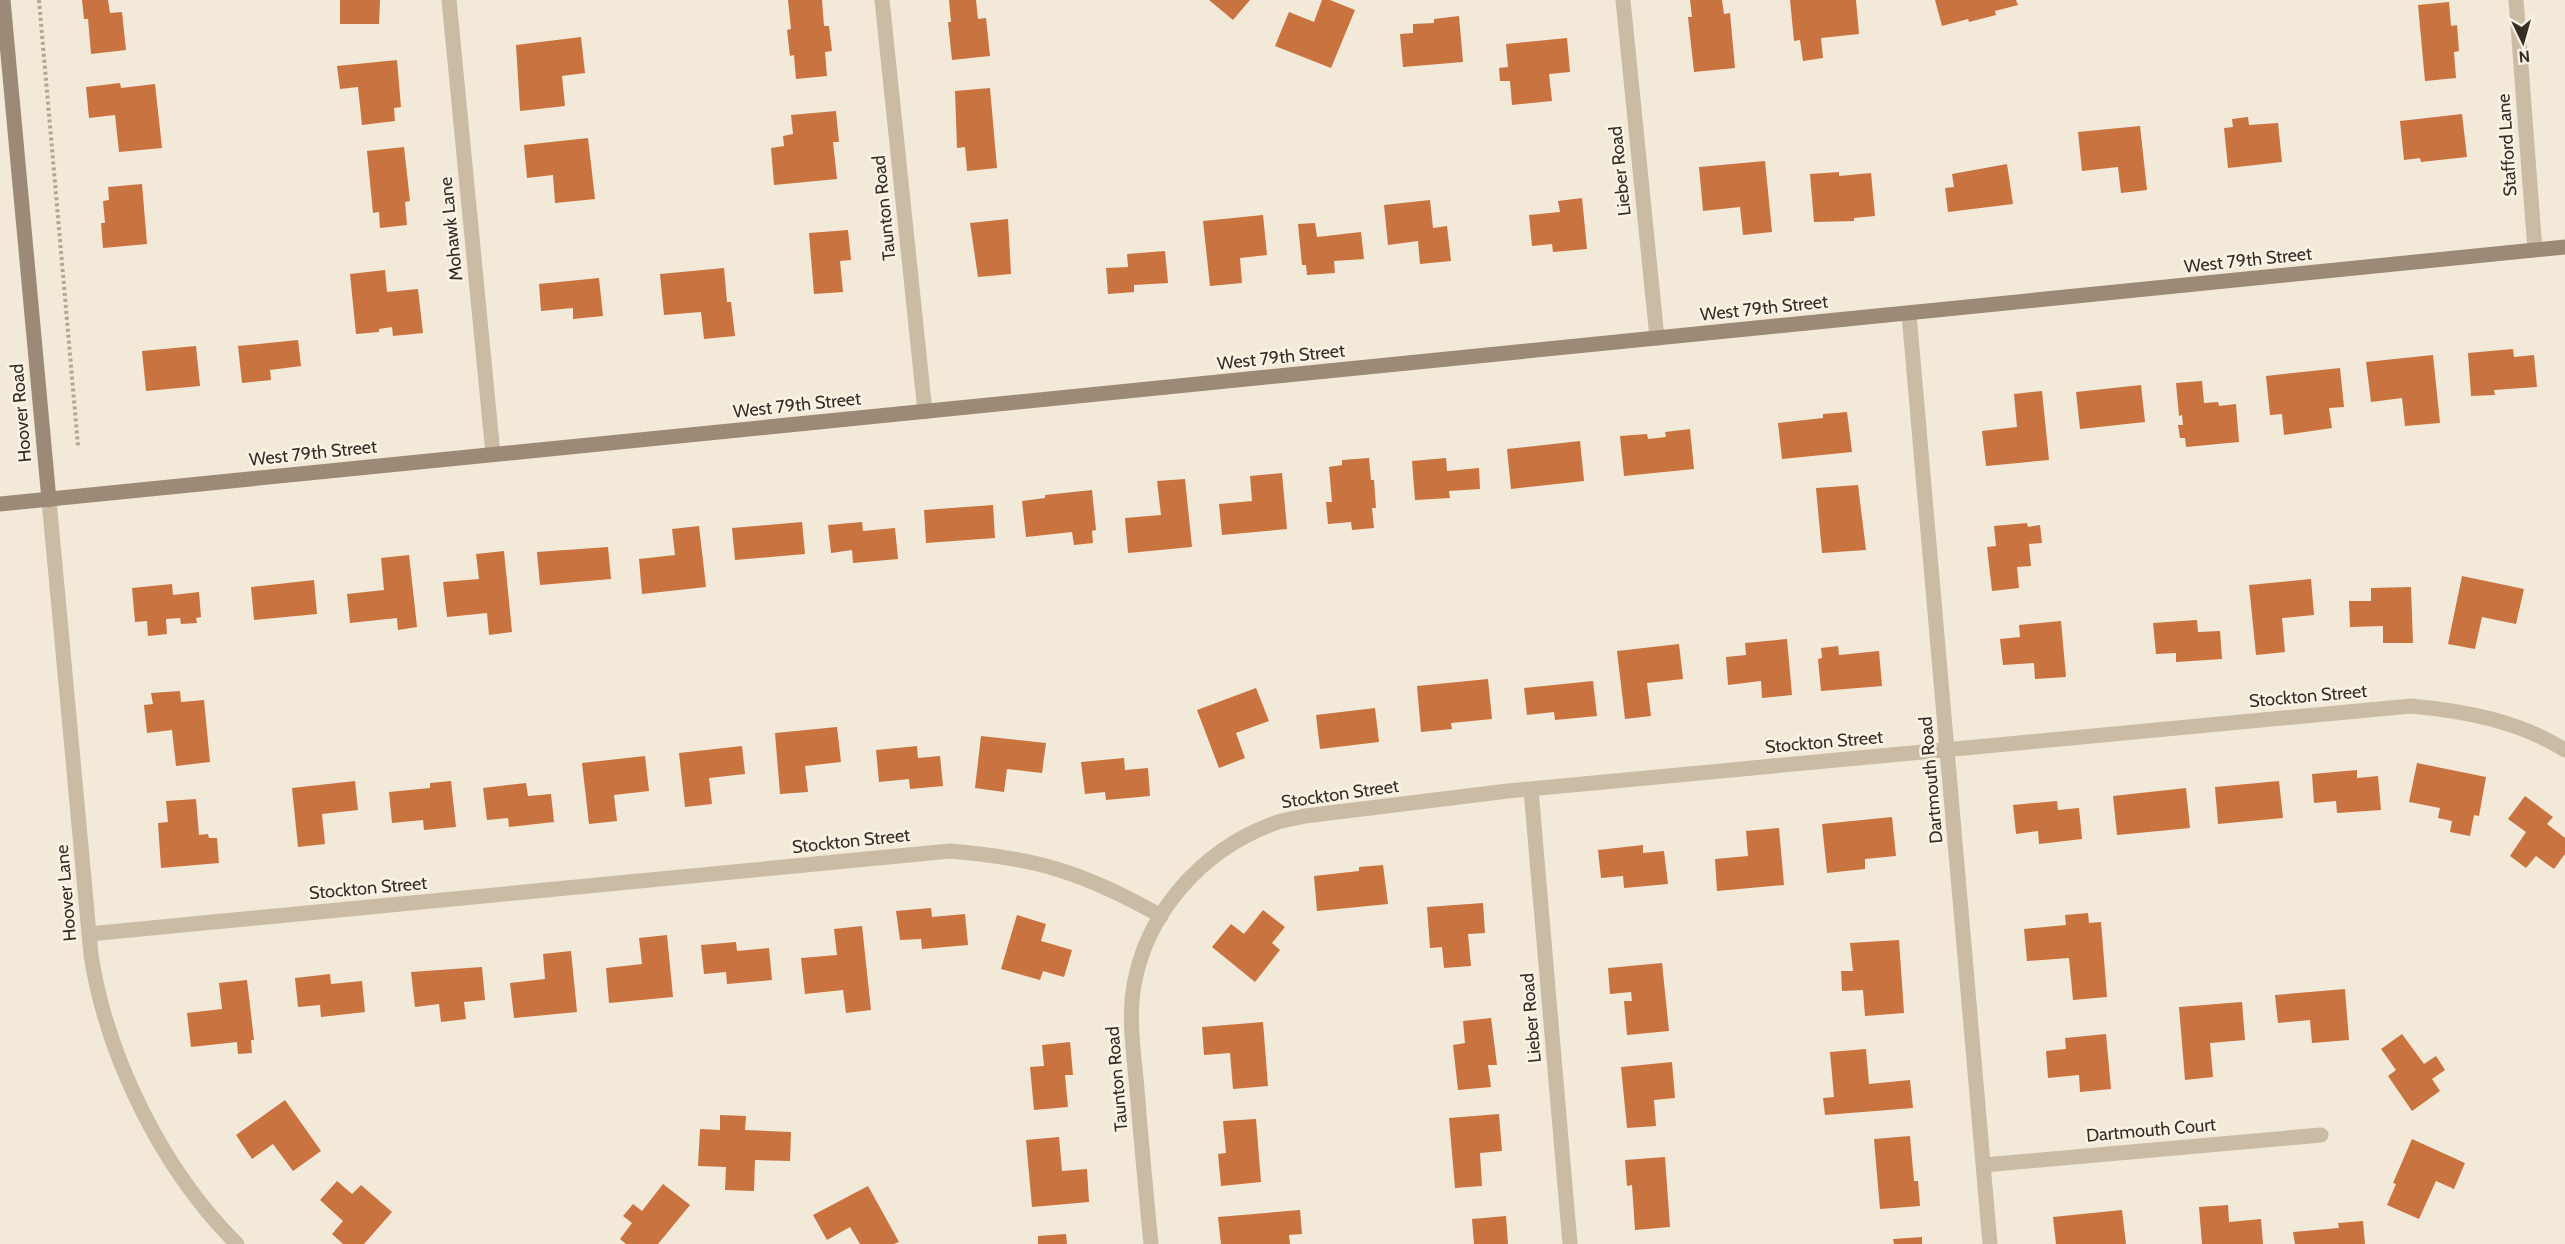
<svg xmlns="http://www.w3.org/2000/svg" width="2565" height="1244" font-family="Cabin,sans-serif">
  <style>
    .building { fill: #c97340 }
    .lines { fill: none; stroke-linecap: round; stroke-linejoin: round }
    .path { stroke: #b6a58f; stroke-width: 4; stroke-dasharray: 3 3; stroke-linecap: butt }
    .street { stroke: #cabba5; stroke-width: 15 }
    .secondary { stroke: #9d8a76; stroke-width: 15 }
    .labels { text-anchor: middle; stroke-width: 5; stroke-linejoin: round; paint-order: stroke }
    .street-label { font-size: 18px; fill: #352d26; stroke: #f9f3e5 }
  </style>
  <rect width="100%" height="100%" fill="#f2e9d9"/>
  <!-- building -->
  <g class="building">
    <path d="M82,0h26l2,13 12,-1 4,38 -35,4 -3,-35h-4z"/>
    <path d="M340,0h40l-1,24h-39z"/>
    <path d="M788,0h34l2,26h5l3,25 -7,1 2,24 -31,3 -2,-24 -4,1 -3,-26 4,-1z"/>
    <path d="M949,0h27l2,19 8,-1 4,38 -38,4 -4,-38h3z"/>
    <path d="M1209,0h41l-17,20z"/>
    <path d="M1322,0h8l25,10 -24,58 -56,-22 14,-34 25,10z"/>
    <path d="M1690,0h32l2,14 6,-1 5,55 -41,4 -6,-55h4z"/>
    <path d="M1790,0h66l3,34 -38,4 2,20 -20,3 -3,-21 -6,1z"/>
    <path d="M1935,0h81l2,5 -23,6 1,4 -27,7 -1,-3 -26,7z"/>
    <path d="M2449,2l2,24 6,-1 2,26 -5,1 2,26 -31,3 -7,-76z"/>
    <path d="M1459,16l4,46 -60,5 -3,-33 13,-1v-9l21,-1v-4z"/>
    <path d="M581,37l4,36 -23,3 3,30 -45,5 -4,-66z"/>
    <path d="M1567,38l3,34 -21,2 3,27 -40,4 -2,-24h-10l-1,-13 9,-1 -2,-23z"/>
    <path d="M397,60l4,47 -7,1 1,13 -33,4 -4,-38 -18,2 -3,-23z"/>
    <path d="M120,83l1,5 34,-4 7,64 -43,4 -4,-37 -26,3 -3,-31z"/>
    <path d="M990,88l7,80 -30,3 -2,-24 -8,1 -2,-57z"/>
    <path d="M836,111l3,31h-6l4,37 -63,6 -3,-37 13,-2 -1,-10 10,-2 -2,-19z"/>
    <path d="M2462,114l5,43 -46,5 -1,-4 -16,2 -4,-39z"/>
    <path d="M2248,117l1,8 29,-2 4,39 -54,6 -4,-40 9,-1 -1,-8z"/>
    <path d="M2140,126l7,64 -26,3 -3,-26 -36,4 -4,-39z"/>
    <path d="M588,138l7,61 -40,4 -2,-28 -26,3 -3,-33z"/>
    <path d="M404,147l6,54 -5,1 2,23 -27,3 -1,-16 -6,1 -6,-62z"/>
    <path d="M1765,161l7,71 -29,3 -3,-28 -37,4 -4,-44z"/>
    <path d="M2007,164l6,40 -65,8 -3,-24 9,-1 -2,-13z"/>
    <path d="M1839,172v4l32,-3 4,43 -21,2v3l-40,1 -4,-48z"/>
    <path d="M142,184l5,60 -44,4 -2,-25h4l-2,-22 6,-1 -1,-13z"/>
    <path d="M1582,198l5,51 -34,3 -1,-8 -20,2 -3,-31 31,-3 -2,-11z"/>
    <path d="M1430,200l3,28 14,-2 4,35 -31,3 -2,-23 -30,4 -4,-40z"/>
    <path d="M1263,215l4,40 -27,3 2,25 -32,3 -7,-65z"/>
    <path d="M1008,219l3,55 -33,3 -8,-54z"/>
    <path d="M1315,223l2,14 44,-5 3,27 -30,2 1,12 -28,2 -1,-10h-4l-4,-41z"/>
    <path d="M848,230l3,30 -11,1 3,31 -29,2 -5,-61z"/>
    <path d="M1165,251l3,32 -34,2v7l-26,2 -2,-26 22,-1 -1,-13z"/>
    <path d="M724,268l3,34h4l4,34 -31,3 -3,-27 -37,3 -4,-41z"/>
    <path d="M385,270l2,22 31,-3 5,44 -30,3 -1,-9 -13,2v3l-23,2 -6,-60z"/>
    <path d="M599,278l4,38 -30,3v-11l-32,3 -2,-27z"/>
    <path d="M298,340l3,26 -31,4 1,10 -29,3 -4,-37z"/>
    <path d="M196,346l4,40 -54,5 -4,-40z"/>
    <path d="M2513,349l1,8 20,-2 3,32 -43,3 1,5 -24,1 -3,-43z"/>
    <path d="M2433,355l7,68 -35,3 -3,-28 -31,4 -5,-40z"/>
    <path d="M2340,368l4,39 -15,1 3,20 -48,7 -2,-21 -12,1 -4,-39z"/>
    <path d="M2202,381l2,22 14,-1 1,4 17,-2 3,38 -53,5 -1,-9h-5l-2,-13h5l-1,-10 -3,1 -3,-33z"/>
    <path d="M2141,385l4,37 -65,7 -4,-37z"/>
    <path d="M2042,391l7,69 -63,6 -4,-35 35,-4 -3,-33z"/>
    <path d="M1847,412l5,40 -70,7 -4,-36 45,-5v-4z"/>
    <path d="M1690,429l4,40 -70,7 -4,-40 27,-2 1,5 18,-2 -1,-5z"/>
    <path d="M1580,441l4,40 -73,8 -4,-40z"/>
    <path d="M1369,458l2,22h3l2,28h-4l2,20 -22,2 -1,-8 -23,2 -2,-22h6l-3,-35 13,-2v-5z"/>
    <path d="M1446,458l1,13 32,-3 1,21 -31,2 1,7 -35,2 -3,-39z"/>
    <path d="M1282,473l5,56 -65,6 -3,-31 33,-3 -2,-25z"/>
    <path d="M1185,479l7,68 -64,6 -3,-35 36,-3 -4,-34z"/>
    <path d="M1858,485l8,65 -44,3 -6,-65z"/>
    <path d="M1092,490l4,40 -4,1 1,12 -19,2 -2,-13 -46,5 -4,-36 23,-3v-3z"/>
    <path d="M993,505l2,33 -69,5 -2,-33z"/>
    <path d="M802,522l3,32 -70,6 -3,-32z"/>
    <path d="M862,522l1,9 32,-3 3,31 -45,4 -1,-13 -21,3 -3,-28z"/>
    <path d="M2027,523l1,4 12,-2 2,18 -13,1 2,22 -14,1 2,21 -27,3 -5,-44 9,-1 -2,-20z"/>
    <path d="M699,526l7,61 -64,7 -3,-35 36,-4 -3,-26z"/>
    <path d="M608,547l3,32 -71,6 -3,-33z"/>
    <path d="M504,551l8,81 -23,3 -2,-22 -40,4 -4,-35 36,-3 -3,-25z"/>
    <path d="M409,555l8,72 -19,3 -1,-12 -47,5 -3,-29 37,-4 -3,-32z"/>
    <path d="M2462,576l62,13 -8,35 -34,-7 -7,32 -27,-5z"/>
    <path d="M2311,579l3,36 -32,3 3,34 -29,3 -7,-70z"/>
    <path d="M314,580l3,34 -63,6 -3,-33z"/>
    <path d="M172,584l1,11 26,-3 2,25 -5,1 1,5 -16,1 -1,-6 -14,1 1,15 -19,2 -1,-15 -12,1 -3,-34z"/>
    <path d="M2411,587l2,56h-30v-17l-33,1 -1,-26h22v-13z"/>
    <path d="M2197,620l1,12 22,-1 2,28 -46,3v-9l-20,1 -3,-31z"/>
    <path d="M2061,621l5,56 -31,2 -1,-16 -31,2 -3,-26 20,-2 -1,-12z"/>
    <path d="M1787,639l5,56 -30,3 -1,-17 -33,4 -2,-28 20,-2 -1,-12z"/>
    <path d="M1679,644l4,35 -36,4 4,33 -26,3 -8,-68z"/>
    <path d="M1838,646l1,9 40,-4 3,35 -61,5 -3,-32 4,-1 -1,-10z"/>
    <path d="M1488,679l4,40 -41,4 1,6 -31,3 -4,-46z"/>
    <path d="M1593,681l4,35 -42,4 -1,-8 -27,3 -3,-27z"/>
    <path d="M1256,688l13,33 -33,12 9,25 -26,10 -22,-58z"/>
    <path d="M180,691l1,11 23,-2 6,62 -34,4 -4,-36 -25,3 -3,-28 9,-1 -2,-11z"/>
    <path d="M1375,708l4,34 -59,7 -4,-34z"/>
    <path d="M837,727l4,35 -36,4 3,26 -28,2 -5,-61z"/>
    <path d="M981,736l65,7 -4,30 -35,-4 -3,23 -29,-4z"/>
    <path d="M742,746l3,28 -36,4 3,26 -27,3 -6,-54z"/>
    <path d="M917,746l1,12 22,-2 3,30 -33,3 -1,-10 -30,3 -3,-32z"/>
    <path d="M645,756l4,35 -35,4 3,26 -28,3 -7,-61z"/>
    <path d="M1124,758l1,12 23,-2 2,28 -44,4 -1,-8 -20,2 -4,-32z"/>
    <path d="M2417,763l69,14 -7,39 -5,-1 -4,21 -20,-4 2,-11 -14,-3 2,-10 -31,-6z"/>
    <path d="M2357,770v8l21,-2 3,34 -44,3 -1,-12 -22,2 -2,-29z"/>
    <path d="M355,781l3,29 -36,4 3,30 -27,3 -6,-59z"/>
    <path d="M451,781l5,46 -32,3 -1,-10 -31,3 -3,-31 41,-4v-5z"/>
    <path d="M2279,781l4,37 -65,6 -3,-37z"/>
    <path d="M526,783l2,13 23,-2 3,28 -45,5 -1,-9 -21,2 -4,-32z"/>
    <path d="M2186,788l4,40 -73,7 -4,-39z"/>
    <path d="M2525,796l28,21 -6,7 18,14v16l-11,15 -18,-13 -10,12 -16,-12 16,-24 -18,-13z"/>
    <path d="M196,799l3,36 9,-1 1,4h8l2,25 -58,5 -3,-45 10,-1 -2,-21z"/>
    <path d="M2057,801l1,9 21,-2 3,31 -43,5 -1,-13 -22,3 -3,-29z"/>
    <path d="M1892,817l4,39 -31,3v10l-38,4 -5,-49z"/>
    <path d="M1779,828l5,57 -67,6 -2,-32 33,-3 -2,-25z"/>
    <path d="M1643,845v8l21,-2 4,33 -44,4 -1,-12 -22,2 -3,-28z"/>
    <path d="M1383,865l5,39 -71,7 -3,-35 45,-5v-4z"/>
    <path d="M1483,903l2,30 -17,1 3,32 -27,2 -2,-21 -12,1 -3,-41z"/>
    <path d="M931,908l1,9 33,-3 3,31 -46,4 -1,-10 -21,1 -4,-29z"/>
    <path d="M1263,910l22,17 -13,16 8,7 -25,32 -43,-35 19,-23 13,10z"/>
    <path d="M2088,913l1,10 12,-1 6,75 -34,3 -4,-42 -42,3 -3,-32 42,-4 -1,-10z"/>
    <path d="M1017,915l29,9 -5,17 31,9 -8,27 -21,-6 -3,9 -39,-11z"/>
    <path d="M862,926l9,84 -25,3 -3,-23 -38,4 -4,-36 36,-3 -3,-26z"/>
    <path d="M667,935l6,62 -64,6 -3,-35 36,-4 -3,-26z"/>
    <path d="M1899,940l5,73 -39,3 -2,-26 -21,1 -1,-20h12l-3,-28z"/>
    <path d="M736,942l1,9 32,-3 3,32 -45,4 -1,-12 -22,2 -3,-29z"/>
    <path d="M571,951l6,61 -63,6 -4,-35 35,-4 -2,-25z"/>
    <path d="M1662,963l7,68 -42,4 -3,-34h8l-1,-9 -21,2 -2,-26z"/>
    <path d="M482,967l3,33 -21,2 2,17 -25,3 -2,-18 -24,3 -4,-35z"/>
    <path d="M330,974l1,10 31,-3 3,31 -44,5 -1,-12 -22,2 -3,-29z"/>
    <path d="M247,980l7,60h-3l1,13 -14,1 -1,-12 -46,5 -4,-34 35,-4 -3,-26z"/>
    <path d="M2345,989l4,51 -37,3 -2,-23 -32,3 -3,-28z"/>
    <path d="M2242,1002l3,38 -35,3 3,34 -28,3 -6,-73z"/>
    <path d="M1491,1018l6,47h-9l3,22 -33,3 -5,-45 12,-2 -2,-22z"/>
    <path d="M1263,1022l5,64 -35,3 -3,-36 -26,2 -2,-28z"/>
    <path d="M2106,1034l5,55 -31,3 -1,-17 -31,3 -2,-27 20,-2 -1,-11z"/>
    <path d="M2402,1034l22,30 12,-8 9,14 -13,9 8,12 -28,20 -24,-35 8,-6 -15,-21z"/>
    <path d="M1070,1042l3,33h-8l3,32 -34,3 -4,-43 14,-1 -2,-21z"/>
    <path d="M1866,1049l3,35 41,-4 3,28 -88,7 -2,-17 11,-1 -4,-45z"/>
    <path d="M1672,1062l3,36 -21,2 2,26 -29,2 -6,-61z"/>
    <path d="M285,1100l36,51 -28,20 -20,-27 -21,15 -16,-24z"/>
    <path d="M1499,1114l3,37 -22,2 2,33 -27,2 -6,-70z"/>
    <path d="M720,1115l26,1 -1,14 46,2 -1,29 -35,-1 -1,31 -29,-1 1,-23 -28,-1 2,-37 20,1z"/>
    <path d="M1256,1119l5,63 -40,4 -3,-32 8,-1 -3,-32z"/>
    <path d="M1910,1136l4,45h4l2,25 -40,3 -6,-70z"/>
    <path d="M1059,1137l3,34 25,-2 2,33 -57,5 -6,-67z"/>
    <path d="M2412,1139l53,24 -11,26 -18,-8 -17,38 -32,-14 9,-21 -3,-1z"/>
    <path d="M1665,1157l5,70 -35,3 -3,-45 -5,1 -2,-26z"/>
    <path d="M337,1181l15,13 9,-9 31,27 -28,32h-21l-11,-10 11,-13 -23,-21z"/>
    <path d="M663,1184l27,21 -32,39h-32l-6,-5 12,-16 -9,-7 10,-12 9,7z"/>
    <path d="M868,1186l31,56 -5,2h-34l-10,-17 -23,13 -14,-25z"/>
    <path d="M2228,1205l1,17 32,-3 2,25h-61l-3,-37z"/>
    <path d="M1300,1210l2,24 -13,1 1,9h-69l-3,-27z"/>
    <path d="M2122,1210l4,34h-70l-3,-27z"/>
    <path d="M1506,1216l2,28h-34l-2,-25z"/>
    <path d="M2363,1221l2,23h-70l-2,-12 46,-4 -1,-5z"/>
    <path d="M1066,1234l1,10h-29v-8z"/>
    <path d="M1922,1237v7h-28l-1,-5z"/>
  </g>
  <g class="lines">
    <!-- path -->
    <path class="path" d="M39,0l39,446"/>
    <!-- street -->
    <g class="street">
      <path d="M449,0l44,454"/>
      <path d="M882,0l43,412"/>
      <path d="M1623,0l34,338"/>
      <path d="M2516,0l19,250"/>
      <path d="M1909,314l81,930"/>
      <path d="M49,500l42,455c16,103 72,216 146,289"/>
      <path d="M1531,790l39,454"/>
      <path d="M89,934l861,-83c87,7 135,22 211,65"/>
      <path d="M1984,1165l337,-30"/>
      <path d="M1151,1244c-5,-52 -10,-103 -14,-155 -3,-34 -9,-70 -3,-104 13,-73 68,-134 136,-160 11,-5 23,-6 35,-9l203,-25 903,-85c54,5 108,15 154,44"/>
    </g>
    <!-- secondary -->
    <g class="secondary">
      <path d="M3,0l46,500"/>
      <path d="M0,504l2565,-257"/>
    </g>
  </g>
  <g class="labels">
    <!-- street labels -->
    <g class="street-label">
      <text transform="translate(2507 145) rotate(-94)" y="6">Stafford Lane</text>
      <text transform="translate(1620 171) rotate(-96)" y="6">Lieber Road</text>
      <text transform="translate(884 208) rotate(-96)" y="6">Taunton Road</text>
      <text transform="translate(451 229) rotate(-96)" y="6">Mohawk Lane</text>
      <text transform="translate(2248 260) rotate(-6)" y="6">West 79th Street</text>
      <text transform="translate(1764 308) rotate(-6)" y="6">West 79th Street</text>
      <text transform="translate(1281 357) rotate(-6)" y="6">West 79th Street</text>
      <text transform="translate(797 405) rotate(-6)" y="6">West 79th Street</text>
      <text transform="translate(21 413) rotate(-95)" y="6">Hoover Road</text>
      <text transform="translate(313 453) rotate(-6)" y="6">West 79th Street</text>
      <text transform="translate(2308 696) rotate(-5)" y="6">Stockton Street</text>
      <text transform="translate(1824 742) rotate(-5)" y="6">Stockton Street</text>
      <text transform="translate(1931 780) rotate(-95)" y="6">Dartmouth Road</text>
      <text transform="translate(1340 794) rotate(-8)" y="6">Stockton Street</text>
      <text transform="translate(851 841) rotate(-6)" y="6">Stockton Street</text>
      <text transform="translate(368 888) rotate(-5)" y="6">Stockton Street</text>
      <text transform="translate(66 893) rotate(-95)" y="6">Hoover Lane</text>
      <text transform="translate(1531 1018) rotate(-95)" y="6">Lieber Road</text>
      <text transform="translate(1117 1079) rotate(-95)" y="6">Taunton Road</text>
      <text transform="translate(2151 1130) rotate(-5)" y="6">Dartmouth Court</text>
    </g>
  </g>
  <!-- north arrow -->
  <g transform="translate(2523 42) rotate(175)" stroke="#f9f3e5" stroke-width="4.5" paint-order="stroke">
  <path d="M0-4.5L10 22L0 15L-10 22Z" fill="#352d26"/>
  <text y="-9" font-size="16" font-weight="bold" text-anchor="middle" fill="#352d26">N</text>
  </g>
</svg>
